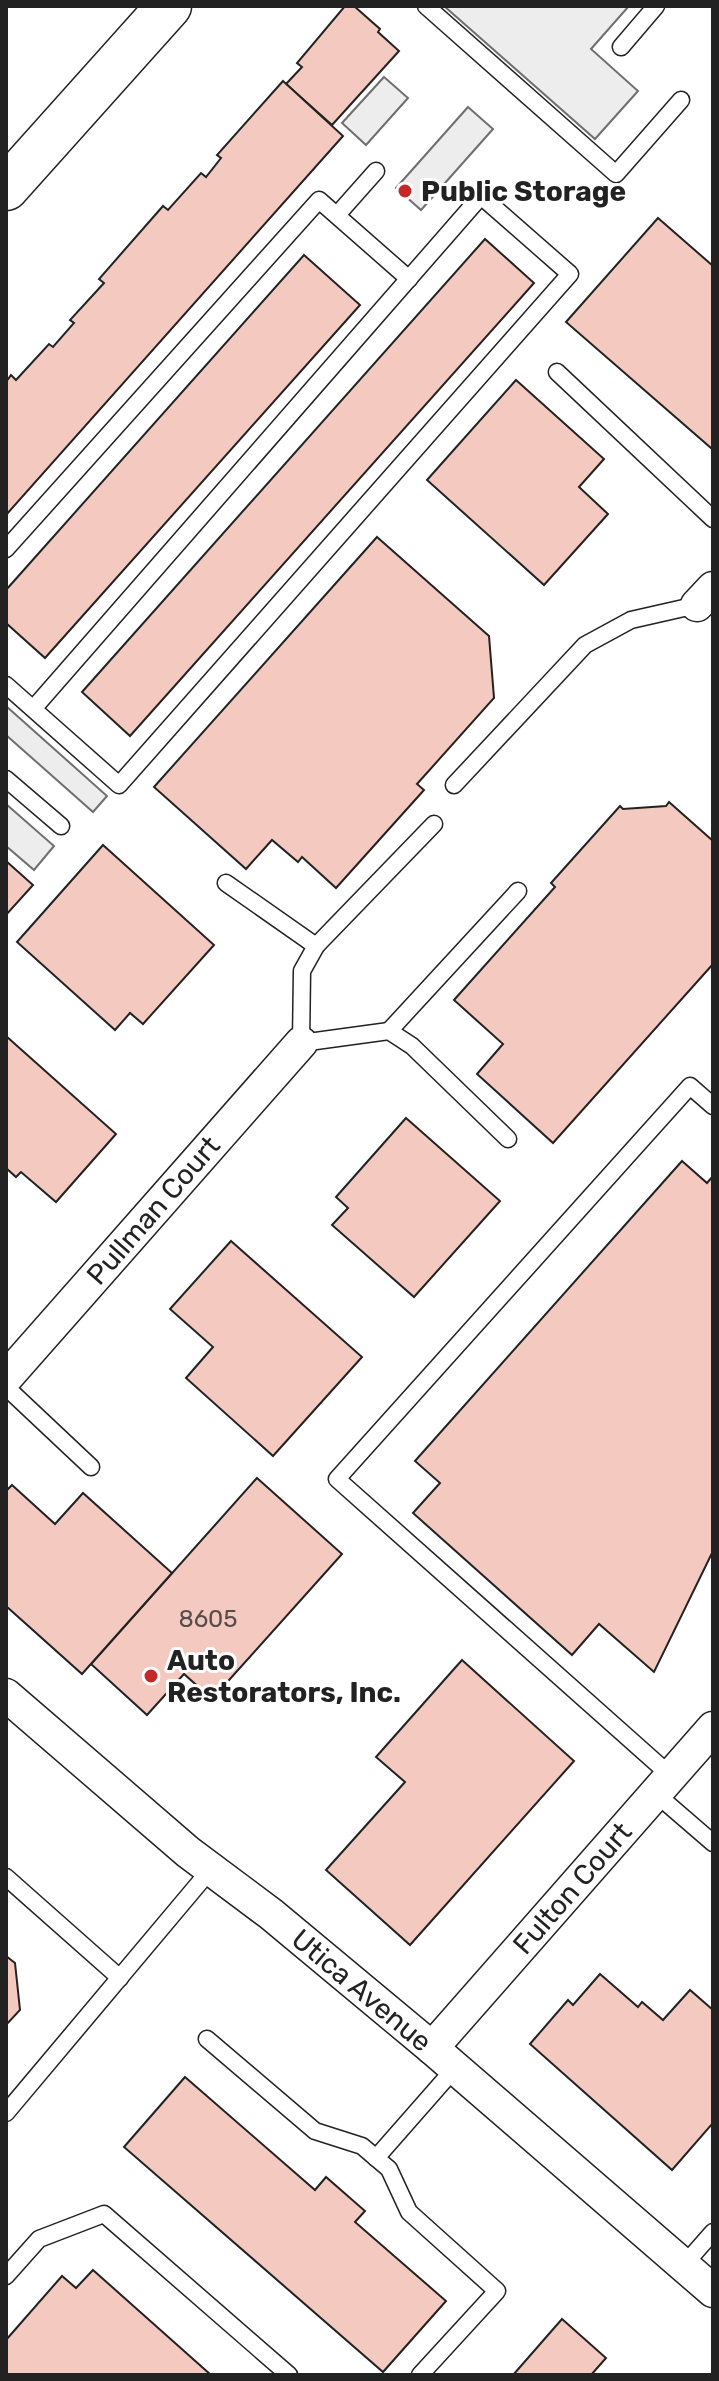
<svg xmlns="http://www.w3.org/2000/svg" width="719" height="2381" font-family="Rubik,sans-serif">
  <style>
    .parking { fill: #ededed; stroke: #6f6f6f; stroke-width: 2 }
    .building { fill: #f3c9c0; stroke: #222; stroke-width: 2 }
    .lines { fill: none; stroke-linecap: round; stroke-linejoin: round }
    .lane-casing { stroke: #222; stroke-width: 19 }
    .street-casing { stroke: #222; stroke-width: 35 }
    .secondary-casing { stroke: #222; stroke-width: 47 }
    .lane { stroke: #fff; stroke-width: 16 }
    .street { stroke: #fff; stroke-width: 32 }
    .secondary { stroke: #fff; stroke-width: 44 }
    .poi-dot { fill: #c62828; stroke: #fff; stroke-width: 3 }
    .labels { text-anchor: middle; stroke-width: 6; stroke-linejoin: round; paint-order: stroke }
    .number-label { font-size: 24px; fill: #564c4a }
    .poi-label { font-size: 28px; font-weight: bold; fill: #222; stroke: #fff; text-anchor: start }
    .street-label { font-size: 28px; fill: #222; stroke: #fff }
  </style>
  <rect width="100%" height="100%" fill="#fff"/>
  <!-- parking -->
  <g class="parking">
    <path d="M444,6h185l-38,43 47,42 -43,48z"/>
    <path d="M384,77l24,21 -42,47 -24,-22z"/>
    <path d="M468,107l25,22 -72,81 -25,-22z"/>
    <path d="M6,706l101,90 -14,16 -87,-77z"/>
    <path d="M6,804l48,42 -20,24 -28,-24z"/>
  </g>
  <!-- building -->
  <g class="building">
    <path d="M345,6h9l26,23 -2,3 21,19 -67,74 -46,-41 16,-17 -5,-4z"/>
    <path d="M283,81l60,55 -337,379v-133l5,-7 5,5 33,-36 4,3 21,-24 -4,-3 34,-37 -5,-4 64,-73 5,4 33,-37 5,4 15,-19 -4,-3z"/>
    <path d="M658,218l55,48v181l-2,1 -145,-126z"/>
    <path d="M485,239l49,44 -404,453 -48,-44z"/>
    <path d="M304,255l56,50 -315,353 -39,-35v-33z"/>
    <path d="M516,380l88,79 -25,28 29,27 -64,71 -117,-105z"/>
    <path d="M377,537l112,99 5,62 -77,86 7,6 -88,98 -34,-31 -4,5 -26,-22 -26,29 -92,-82z"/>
    <path d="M669,802l44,39v123l-160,179 -76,-69 26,-30 -49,-44 101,-113 -4,-4 69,-77 3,3 43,-3z"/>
    <path d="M103,845l111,100 -71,79 -13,-11 -15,17 -98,-88z"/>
    <path d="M6,861l27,24 -27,30z"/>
    <path d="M6,1036l110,98 -60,68 -35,-30 -5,5 -10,-9z"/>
    <path d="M406,1118l94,83 -86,96 -82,-72 16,-17 -12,-11z"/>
    <path d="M682,1161l25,22 6,-7v375l-59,121 -55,-48 -27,31 -159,-142 27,-30 -25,-22z"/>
    <path d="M231,1241l131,116 -89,99 -87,-78 27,-31 -43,-38z"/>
    <path d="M257,1478l85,76 -130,145 -28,-25 -37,41 -56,-51z"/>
    <path d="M12,1485l43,39 28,-31 89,80 -90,101 -76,-68v-115z"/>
    <path d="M462,1660l112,101 -164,184 -84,-75 79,-88 -29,-25z"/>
    <path d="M6,1956l9,7 5,47 -14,15z"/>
    <path d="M600,1974l38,33 4,-5 21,18 27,-30 23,20v113l-41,47 -142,-126 38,-44 5,5z"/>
    <path d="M185,2077l130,113 11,-13 39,34 -10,11 91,79 -63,71 -259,-225z"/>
    <path d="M93,2270l118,105h-205v-35l56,-64 14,12z"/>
    <path d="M562,2319l44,39 -15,17h-78z"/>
  </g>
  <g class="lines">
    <!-- lane casing -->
    <g class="lane-casing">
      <g id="lane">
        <path d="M426,6l190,168 65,-74"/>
        <path d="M621,47l35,-41"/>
        <path d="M337,215l39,-44"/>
        <path d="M557,372l156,147"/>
        <path d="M6,549l313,-349 90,79"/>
        <path d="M6,685l113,100 451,-511 -89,-78 -448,513"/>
        <path d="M6,779l55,47"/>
        <path d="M454,785l131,-140 46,-25 66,-15"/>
        <path d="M434,824l-118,122 -14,25 -1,72 88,-12 23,15 96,93"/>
        <path d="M226,883l90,63"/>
        <path d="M389,1031l129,-140"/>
        <path d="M6,1387l85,80"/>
        <path d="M671,1776l-334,-297 353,-393 23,20"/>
        <path d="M655,1793l58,50"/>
        <path d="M6,1877l114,101"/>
        <path d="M207,2039l108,92 47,15 27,23 20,43 88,79 -77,84"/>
        <path d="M6,2113l205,-244"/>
        <path d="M376,2158l79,-90"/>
        <path d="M683,2266l30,-34"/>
        <path d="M6,2276l33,-37 65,-25 185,161"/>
      </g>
    </g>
    <!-- street casing -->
    <g class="street-casing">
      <g id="street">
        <path d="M697,605l16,-17"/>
        <path d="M6,1378l295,-335"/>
        <path d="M6,1695l182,157 83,62 161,134 281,243"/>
        <path d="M432,2048l281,-320"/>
      </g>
    </g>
    <!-- secondary casing -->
    <g class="secondary-casing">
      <path id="secondary" d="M6,188l163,-182"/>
    </g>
    <!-- lane -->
    <use href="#lane" class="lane"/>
    <!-- street -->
    <use href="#street" class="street"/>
    <!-- secondary -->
    <use href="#secondary" class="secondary"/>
  </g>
  <!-- markers -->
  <g class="poi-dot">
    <circle cx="405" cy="191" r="8"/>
    <circle cx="151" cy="1676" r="8"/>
  </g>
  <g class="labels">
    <!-- number labels -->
    <g class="number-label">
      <text x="208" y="1627">8605</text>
    </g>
    <!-- poi labels -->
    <g class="poi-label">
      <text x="421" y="201">Public Storage</text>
      <text x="167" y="1670">Auto<tspan x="167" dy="32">Restorators, Inc.</tspan></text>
    </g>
    <!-- street labels -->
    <g class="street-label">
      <text transform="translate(153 1210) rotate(-49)" y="10">Pullman Court</text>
      <text transform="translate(572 1888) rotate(-49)" y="10">Fulton Court</text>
      <text transform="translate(362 1990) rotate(40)" y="10">Utica Avenue</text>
    </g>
  </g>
  <!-- border -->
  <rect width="719" height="2381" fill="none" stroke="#222222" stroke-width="16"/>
</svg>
